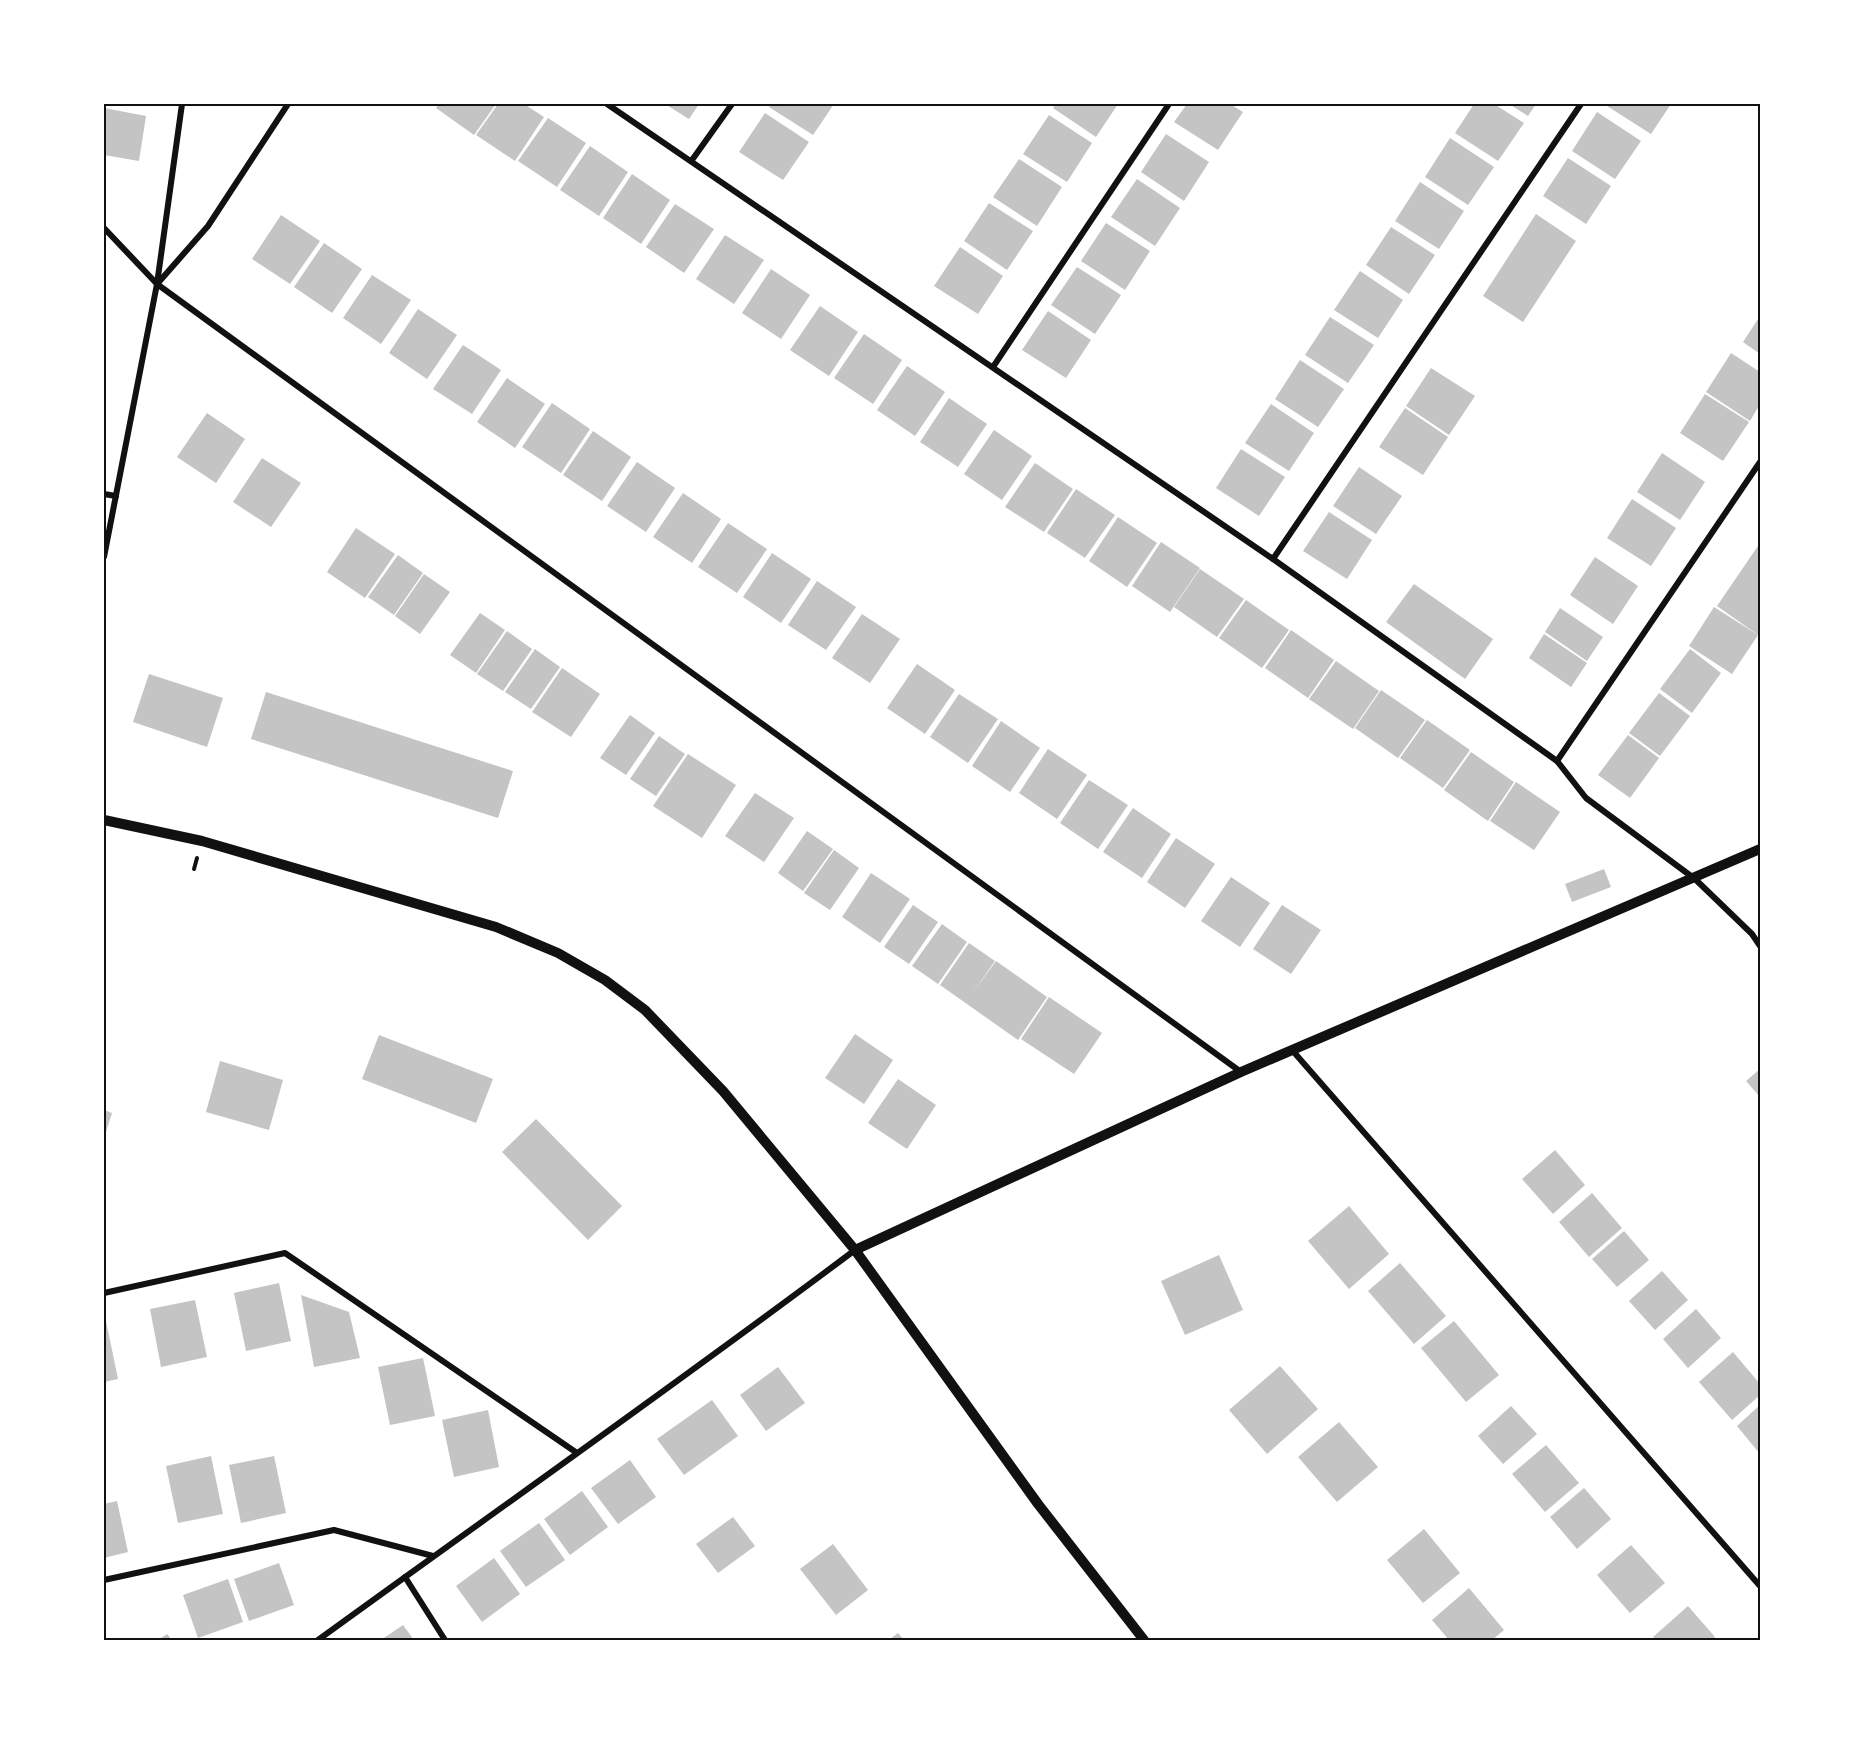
<svg xmlns="http://www.w3.org/2000/svg" width="1864" height="1744" font-family="Rubik,sans-serif">
  <style>
    .building { fill: #c4c4c4 }
    .lines { fill: none; stroke-linecap: round; stroke-linejoin: round }
    .path { stroke: #111; stroke-width: 4 }
    .minor { stroke: #111; stroke-width: 6 }
    .tertiary { stroke: #111; stroke-width: 10 }
    .neatline { fill: none; stroke: #111; stroke-width: 2 }
  </style>
  <rect width="100%" height="100%" fill="#fff"/>
  <!-- building -->
  <g class="building">
    <path d="M439,104h57l-22,31 -38,-27z"/>
    <path d="M498,104h26l20,13 -29,44 -39,-26z"/>
    <path d="M665,104h34l-10,15z"/>
    <path d="M771,104h63l-21,31 -44,-28z"/>
    <path d="M1056,104h62l-22,33 -43,-29z"/>
    <path d="M1187,104h43l13,8 -25,38 -44,-28z"/>
    <path d="M1474,104h20l30,19 -26,38 -43,-28z"/>
    <path d="M1509,104h27l-8,12z"/>
    <path d="M1609,104h62l-20,30 -44,-28z"/>
    <path d="M104,108l42,8 -7,45 -35,-6z"/>
    <path d="M1597,112l44,29 -26,38 -43,-28z"/>
    <path d="M765,113l44,29 -26,38 -44,-28z"/>
    <path d="M1049,115l43,28 -25,39 -44,-28z"/>
    <path d="M548,118l38,25 -29,44 -39,-26z"/>
    <path d="M1166,134l43,28 -25,39 -43,-29z"/>
    <path d="M1450,138l44,29 -26,38 -43,-28z"/>
    <path d="M590,146l38,26 -29,44 -39,-26z"/>
    <path d="M1568,158l43,28 -25,38 -43,-28z"/>
    <path d="M1019,159l43,28 -25,39 -44,-29z"/>
    <path d="M632,174l38,26 -29,44 -38,-26z"/>
    <path d="M1137,179l43,29 -25,38 -44,-29z"/>
    <path d="M1420,182l44,29 -25,38 -44,-28z"/>
    <path d="M989,203l44,28 -26,39 -43,-29z"/>
    <path d="M675,204l39,25 -30,44 -38,-26z"/>
    <path d="M1536,214l40,27 -53,81 -40,-26z"/>
    <path d="M281,215l39,26 -30,43 -38,-25z"/>
    <path d="M1106,223l44,28 -25,39 -44,-29z"/>
    <path d="M1391,227l44,28 -26,39 -43,-29z"/>
    <path d="M725,235l39,25 -30,44 -38,-25z"/>
    <path d="M324,243l38,26 -30,44 -38,-26z"/>
    <path d="M960,247l43,29 -25,38 -44,-28z"/>
    <path d="M1077,267l44,28 -26,39 -44,-29z"/>
    <path d="M771,269l39,26 -29,44 -39,-26z"/>
    <path d="M1360,271l43,29 -25,38 -44,-28z"/>
    <path d="M372,275l39,25 -30,44 -38,-26z"/>
    <path d="M820,306l38,26 -29,44 -39,-26z"/>
    <path d="M418,309l39,26 -30,44 -38,-26z"/>
    <path d="M1048,311l43,29 -25,38 -44,-28z"/>
    <path d="M1760,316v38l-17,-12z"/>
    <path d="M1330,317l44,28 -26,38 -43,-28z"/>
    <path d="M864,334l38,26 -29,44 -39,-26z"/>
    <path d="M463,345l38,25 -29,44 -39,-25z"/>
    <path d="M1731,353l29,19v32l-10,17 -44,-29z"/>
    <path d="M1300,360l44,29 -26,38 -43,-28z"/>
    <path d="M907,366l38,26 -30,44 -38,-26z"/>
    <path d="M1431,368l44,28 -26,39 -43,-29z"/>
    <path d="M507,378l38,26 -30,44 -38,-26z"/>
    <path d="M1705,394l44,28 -26,39 -43,-28z"/>
    <path d="M949,398l38,26 -29,43 -38,-25z"/>
    <path d="M552,403l38,26 -29,44 -39,-26z"/>
    <path d="M1271,404l43,29 -25,38 -44,-28z"/>
    <path d="M1405,408l43,29 -25,38 -44,-28z"/>
    <path d="M207,413l38,26 -29,44 -39,-26z"/>
    <path d="M994,430l38,26 -30,44 -38,-26z"/>
    <path d="M593,431l38,26 -29,44 -39,-26z"/>
    <path d="M1241,449l44,28 -26,39 -43,-28z"/>
    <path d="M1662,453l43,29 -25,38 -43,-28z"/>
    <path d="M262,458l39,25 -30,44 -38,-25z"/>
    <path d="M637,462l38,26 -29,44 -39,-26z"/>
    <path d="M1035,463l38,26 -29,43 -39,-25z"/>
    <path d="M1359,467l43,29 -26,38 -43,-28z"/>
    <path d="M1076,489l39,26 -30,43 -38,-25z"/>
    <path d="M683,493l38,26 -29,44 -39,-26z"/>
    <path d="M1632,499l44,29 -25,38 -44,-28z"/>
    <path d="M1329,512l43,28 -25,39 -44,-28z"/>
    <path d="M1118,517l39,26 -30,44 -38,-26z"/>
    <path d="M728,523l39,26 -30,44 -39,-26z"/>
    <path d="M356,528l39,26 -30,44 -38,-26z"/>
    <path d="M1161,542l39,26 -30,44 -38,-26z"/>
    <path d="M1760,543v89l-2,3 -41,-29z"/>
    <path d="M772,553l39,26 -30,44 -38,-26z"/>
    <path d="M398,555l25,18 -29,42 -26,-18z"/>
    <path d="M1595,557l43,29 -25,38 -43,-29z"/>
    <path d="M1200,569l44,30 -27,38 -43,-30z"/>
    <path d="M424,574l26,18 -30,42 -25,-18z"/>
    <path d="M817,581l39,26 -30,43 -38,-25z"/>
    <path d="M1414,584l79,55 -28,40 -79,-57z"/>
    <path d="M1246,600l43,30 -27,38 -43,-30z"/>
    <path d="M1714,607l44,28 -26,39 -43,-28z"/>
    <path d="M1560,608l43,29 -16,24 -42,-29z"/>
    <path d="M480,613l25,17 -29,43 -26,-18z"/>
    <path d="M862,614l38,25 -30,44 -38,-25z"/>
    <path d="M1291,630l43,30 -26,38 -43,-30z"/>
    <path d="M507,631l25,18 -29,42 -26,-17z"/>
    <path d="M1544,634l43,29 -16,24 -42,-29z"/>
    <path d="M535,649l25,18 -29,42 -26,-17z"/>
    <path d="M1690,649l31,24 -29,40 -32,-24z"/>
    <path d="M1336,661l43,30 -26,38 -44,-30z"/>
    <path d="M917,664l38,26 -30,44 -38,-26z"/>
    <path d="M562,668l38,26 -29,43 -39,-25z"/>
    <path d="M149,674l74,24 -16,49 -74,-25z"/>
    <path d="M1381,690l44,30 -27,38 -43,-30z"/>
    <path d="M266,692l247,79 -15,47 -247,-79z"/>
    <path d="M1659,693l31,23 -30,40 -31,-23z"/>
    <path d="M959,694l39,25 -30,44 -38,-26z"/>
    <path d="M630,715l25,18 -29,42 -26,-17z"/>
    <path d="M1427,720l43,30 -27,38 -43,-30z"/>
    <path d="M1001,721l39,27 -30,44 -38,-26z"/>
    <path d="M1628,735l31,23 -29,40 -32,-23z"/>
    <path d="M659,736l26,18 -29,42 -26,-17z"/>
    <path d="M1048,749l39,26 -30,44 -38,-26z"/>
    <path d="M1471,752l43,30 -26,39 -44,-31z"/>
    <path d="M688,754l48,31 -34,53 -49,-32z"/>
    <path d="M1089,780l39,25 -30,44 -38,-26z"/>
    <path d="M1516,782l44,30 -26,38 -44,-29z"/>
    <path d="M755,793l39,25 -30,44 -39,-26z"/>
    <path d="M1133,808l38,26 -29,44 -39,-26z"/>
    <path d="M807,831l26,18 -30,42 -25,-18z"/>
    <path d="M1176,838l39,26 -30,44 -38,-26z"/>
    <path d="M834,850l25,18 -29,42 -26,-17z"/>
    <path d="M1604,869l7,18 -39,15 -7,-18z"/>
    <path d="M871,873l39,26 -30,44 -38,-26z"/>
    <path d="M1231,877l39,26 -30,44 -39,-26z"/>
    <path d="M913,905l25,17 -29,42 -25,-17z"/>
    <path d="M1282,905l39,25 -30,44 -38,-25z"/>
    <path d="M942,924l25,18 -29,42 -26,-18z"/>
    <path d="M969,943l26,18 -24,34 25,-34 51,36 -29,43 -78,-55z"/>
    <path d="M1049,997l53,36 -28,41 -53,-35z"/>
    <path d="M855,1034l38,26 -29,44 -39,-26z"/>
    <path d="M379,1035l114,44 -17,44 -114,-44z"/>
    <path d="M220,1061l63,19 -14,50 -63,-18z"/>
    <path d="M1760,1069v28l-14,-16z"/>
    <path d="M898,1079l38,26 -29,44 -39,-26z"/>
    <path d="M104,1110l8,3 -8,25z"/>
    <path d="M536,1119l86,87 -34,34 -86,-88z"/>
    <path d="M1555,1150l30,35 -32,29 -31,-35z"/>
    <path d="M1592,1193l30,35 -33,29 -30,-35z"/>
    <path d="M1349,1206l40,48 -40,35 -41,-48z"/>
    <path d="M1624,1231l25,29 -32,27 -25,-28z"/>
    <path d="M1219,1255l24,55 -58,25 -24,-54z"/>
    <path d="M1400,1263l46,53 -32,28 -46,-53z"/>
    <path d="M1662,1271l26,29 -33,30 -26,-29z"/>
    <path d="M279,1283l12,58 -45,10 -12,-58z"/>
    <path d="M301,1295l48,17 11,46 -46,9z"/>
    <path d="M195,1300l12,57 -46,10 -11,-58z"/>
    <path d="M1696,1309l25,29 -33,30 -25,-29z"/>
    <path d="M104,1321h2l12,58 -14,3z"/>
    <path d="M1454,1321l45,54 -33,27 -45,-54z"/>
    <path d="M1733,1352l27,32v11l-28,25 -33,-38z"/>
    <path d="M423,1358l12,58 -45,9 -12,-58z"/>
    <path d="M1280,1366l38,43 -51,45 -38,-44z"/>
    <path d="M778,1367l27,36 -39,28 -26,-36z"/>
    <path d="M712,1400l26,36 -54,39 -27,-36z"/>
    <path d="M1760,1405v49l-23,-28z"/>
    <path d="M1511,1406l26,28 -34,30 -25,-28z"/>
    <path d="M488,1410l11,57 -45,10 -12,-57z"/>
    <path d="M1339,1422l39,45 -41,35 -39,-45z"/>
    <path d="M1546,1445l33,38 -34,29 -33,-38z"/>
    <path d="M211,1456l12,58 -45,9 -12,-57z"/>
    <path d="M274,1456l12,57 -45,10 -12,-58z"/>
    <path d="M630,1460l26,37 -38,27 -27,-36z"/>
    <path d="M1584,1488l27,31 -34,30 -27,-32z"/>
    <path d="M582,1491l26,36 -38,28 -26,-36z"/>
    <path d="M117,1501l11,51 -24,6v-54z"/>
    <path d="M733,1517l22,29 -37,27 -22,-29z"/>
    <path d="M539,1523l26,37 -39,27 -26,-36z"/>
    <path d="M1424,1529l36,44 -37,30 -36,-43z"/>
    <path d="M833,1544l35,46 -32,25 -36,-46z"/>
    <path d="M1631,1545l34,38 -35,30 -33,-38z"/>
    <path d="M494,1558l26,36 -38,28 -26,-36z"/>
    <path d="M279,1563l15,42 -45,16 -15,-42z"/>
    <path d="M228,1579l15,43 -45,16 -15,-43z"/>
    <path d="M1469,1588l35,42 -12,10h-43l-17,-20z"/>
    <path d="M1688,1606l27,31 -3,3h-56l-3,-3z"/>
    <path d="M403,1625l11,15h-33z"/>
    <path d="M898,1633l6,7h-15z"/>
    <path d="M167,1634l5,6h-14z"/>
  </g>
  <g class="lines">
    <!-- path -->
    <path class="path" d="M194,869l3,-11"/>
    <!-- minor -->
    <g class="minor">
      <path d="M607,104l666,455 284,202 29,37 109,81 57,55 8,12"/>
      <path d="M692,160l40,-56"/>
      <path d="M104,228l53,56 1084,788"/>
      <path d="M158,283l50,-57 80,-122"/>
      <path d="M993,367l176,-263"/>
      <path d="M104,494l12,2"/>
      <path d="M104,557l53,-273 25,-180"/>
      <path d="M1273,559l308,-455"/>
      <path d="M1557,761l203,-299"/>
      <path d="M1292,1050l468,536"/>
      <path d="M104,1293l181,-40 292,200"/>
      <path d="M405,1577l40,63"/>
      <path d="M104,1580l230,-50 99,26"/>
      <path d="M318,1640c179,-130 360,-257 537,-390"/>
    </g>
    <!-- tertiary -->
    <g class="tertiary">
      <path d="M104,820l98,21 294,86 62,26 47,27 40,30 78,81 132,159 183,254 106,136"/>
      <path d="M855,1250l386,-178 519,-223"/>
    </g>
  </g>
  <!-- border -->
  <rect width="1864" height="1744" fill="none" stroke="#ffffff" stroke-width="210"/>
  <rect x="105" y="105" width="1654" height="1534" class="neatline"/>
</svg>
